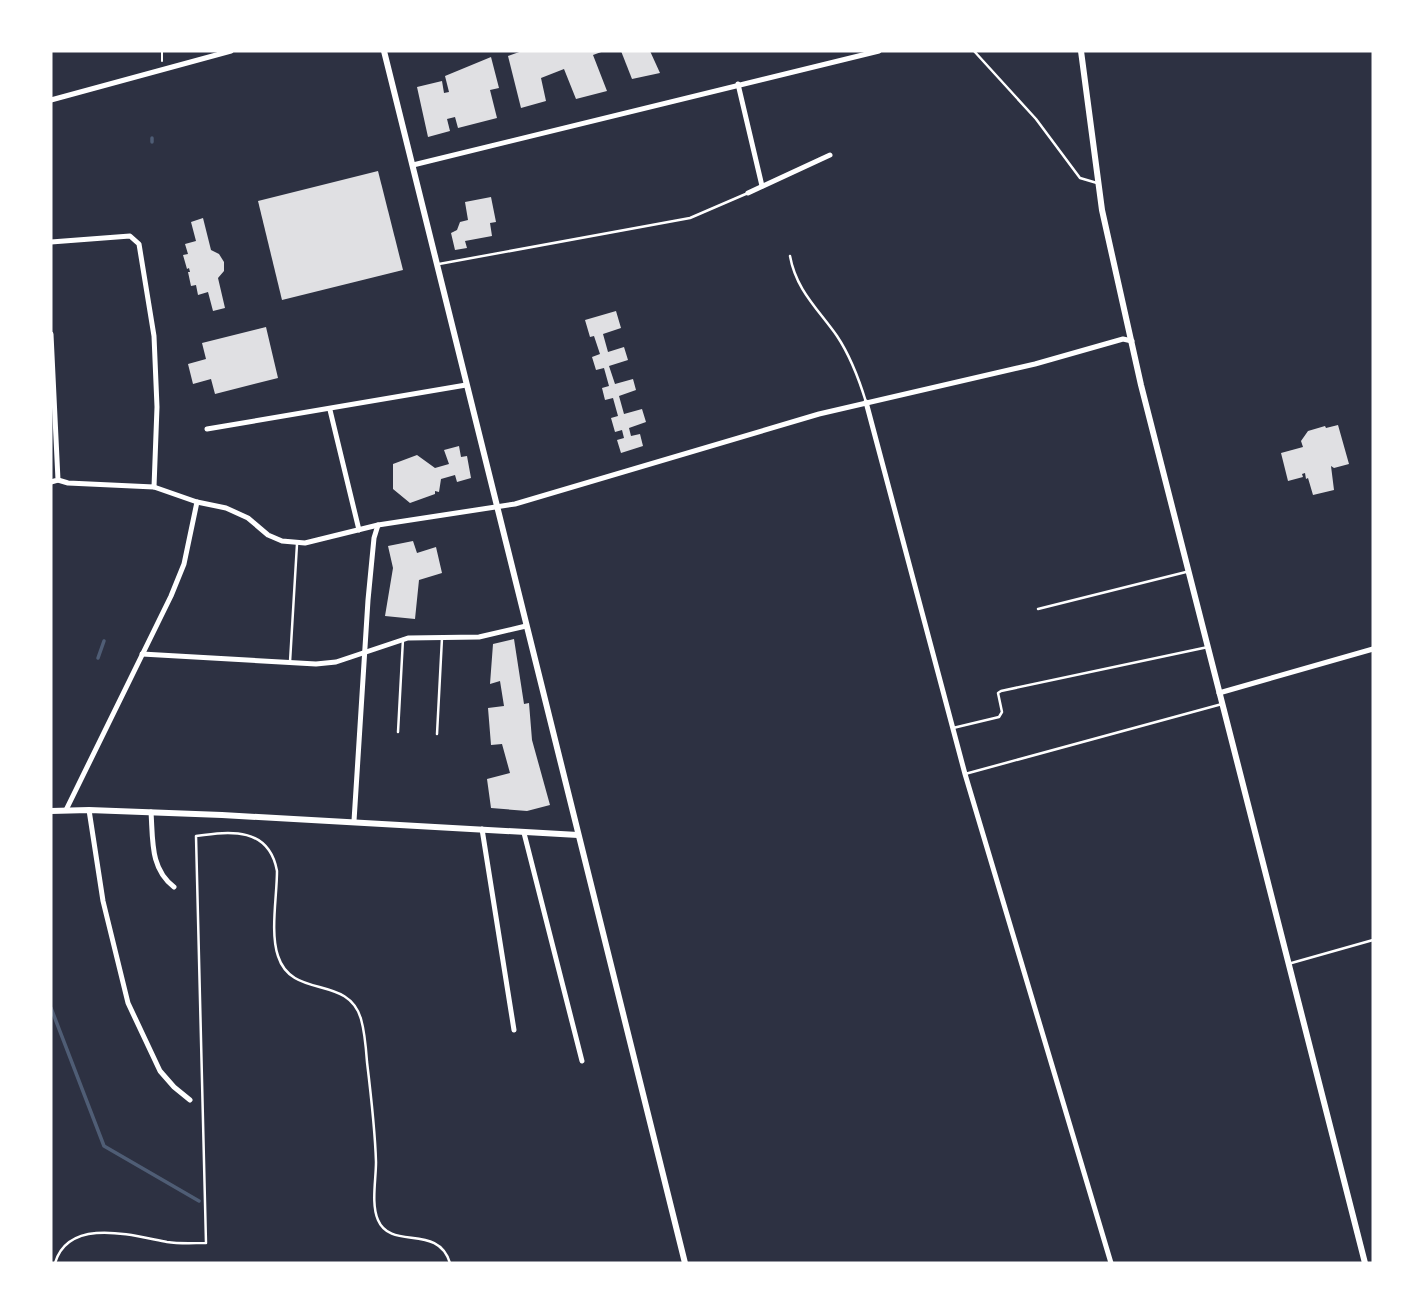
<svg xmlns="http://www.w3.org/2000/svg" width="1424" height="1314" font-family="'Sofia Sans Condensed',sans-serif">
  <style>
    .lines { fill: none; stroke-linecap: round; stroke-linejoin: round }
    .stream { stroke: #4f5d75; stroke-width: 3.5 }
    .building { fill: #e0e0e3 }
    .path { stroke: #fff; stroke-width: 2 }
    .service { stroke: #fff; stroke-width: 2.5 }
    .minor { stroke: #fff; stroke-width: 5 }
    .tertiary { stroke: #fff; stroke-width: 6 }
  </style>
  <rect width="100%" height="100%" fill="#2d3142"/>
  <g class="lines">
    <!-- stream -->
    <g class="stream">
      <path d="M152,142v-4"/>
      <path d="M98,658l6,-17"/>
      <path d="M51,1008l53,138 95,55"/>
    </g>
  </g>
  <!-- building -->
  <g class="building">
    <path d="M522,51h82l-11,4 14,36 -31,8 -12,-30 -23,9 5,23 -25,7 -13,-52z"/>
    <path d="M621,51h29l10,22 -28,6z"/>
    <path d="M491,57l8,31 -9,2 7,28 -39,10 -3,-11 -8,2 3,12 -22,6 -11,-50 25,-6 2,12 5,-1 -4,-16z"/>
    <path d="M378,171l25,99 -121,30 -24,-99z"/>
    <path d="M491,197l5,25 -6,1 2,13 -27,5 2,7 -12,2 -4,-17 6,-3 3,-8 8,-2 -3,-18z"/>
    <path d="M203,218l8,32 8,4 5,8v9l-6,7 7,30 -12,3 -5,-19 -10,3 -2,-10 -5,1 -3,-14h2l-1,-4 -2,1 -4,-14 5,-1 -3,-10 11,-3 -5,-19z"/>
    <path d="M616,311l5,17 -18,6 5,18 16,-5 4,13 -19,6 6,18 18,-5 3,11 -17,6 5,18 18,-5 4,13 -17,6 2,8 9,-2 3,12 -22,7 -4,-13 7,-2 -2,-8 -7,2 -4,-14 7,-2 -5,-18 -8,2 -3,-12 7,-2 -5,-18 -8,2 -4,-13 8,-3 -6,-18 -4,1 -5,-17z"/>
    <path d="M266,327l12,51 -63,16 -4,-15 -18,5 -5,-20 18,-5 -4,-16z"/>
    <path d="M1338,425l11,39 -15,4 -3,-2 3,24 -21,5 -5,-17 -2,1 -1,-6 -3,1 1,3 -15,4 -7,-28 22,-6 -2,-6 7,-10 17,-5 1,2z"/>
    <path d="M459,446l2,11 6,-1 4,22 -14,4 -2,-7 -14,4 -2,13 -4,-1v3l-25,9 -17,-14v-25l24,-9 18,13 14,-4 -5,-14z"/>
    <path d="M413,541l4,12 19,-6 6,26 -23,7 -4,39 -30,-3 8,-48 -5,-22z"/>
    <path d="M514,639l10,65 5,-1 3,37 18,65 -23,6 -36,-3 -4,-29 23,-6 -8,-29 -11,1 -3,-37 16,-2 -4,-25 -10,3 3,-40z"/>
  </g>
  <g class="lines">
    <!-- path -->
    <path class="path" d="M162,51v10"/>
    <!-- service -->
    <g class="service">
      <path d="M974,51l62,68 44,59 17,5"/>
      <path d="M790,256c6,34 28,53 47,80 14,21 22,43 29,66"/>
      <path d="M439,264l251,-46 58,-25"/>
      <path d="M1038,609l148,-37"/>
      <path d="M290,662l7,-118"/>
      <path d="M953,728l46,-11 3,-5 -4,-19 3,-2 207,-44"/>
      <path d="M398,732l5,-93"/>
      <path d="M437,734l5,-96"/>
      <path d="M965,774l257,-70"/>
      <path d="M1288,964l85,-24"/>
      <path d="M55,1263c14,-47 79,-27 112,-21 13,2 26,1 39,1l-10,-407c35,-5 73,-9 81,35 0,25 -7,62 1,85 14,44 70,18 83,63 4,14 5,29 6,43 4,33 8,67 9,100 0,18 -5,42 2,58 13,31 60,3 72,43"/>
    </g>
    <!-- minor -->
    <g class="minor">
      <path d="M738,84l24,102"/>
      <path d="M51,100l180,-49"/>
      <path d="M413,165l466,-114"/>
      <path d="M748,193l82,-38"/>
      <path d="M51,242l79,-6 9,8 15,92 3,71 -3,80 -86,-4 -10,-3"/>
      <path d="M51,334l7,146 -7,2"/>
      <path d="M866,402l99,372 146,489"/>
      <path d="M330,410l29,120"/>
      <path d="M207,429l259,-44"/>
      <path d="M154,487l43,15 29,6 22,10 20,17 14,6 23,2 73,-18 137,-21 304,-90 216,-50 88,-25 9,2"/>
      <path d="M142,654l174,10 20,-2 72,-24 71,-1 47,-11"/>
      <path d="M1219,693l154,-44"/>
      <path d="M66,810l105,-214 13,-32 13,-62"/>
      <path d="M89,810l14,91 25,102 32,68 14,16 16,13"/>
      <path d="M151,812c2,28 -1,57 23,75"/>
      <path d="M354,821l14,-221 6,-62 4,-13"/>
      <path d="M482,829l32,201"/>
      <path d="M524,833l58,228"/>
    </g>
    <!-- tertiary -->
    <g class="tertiary">
      <path d="M384,51l301,1212"/>
      <path d="M1081,51l21,159 39,175 224,878"/>
      <path d="M51,811l38,-1 133,5 356,20"/>
    </g>
  </g>
  <!-- border -->
  <rect width="1424" height="1314" fill="none" stroke="#ffffff" stroke-width="105"/>
</svg>
